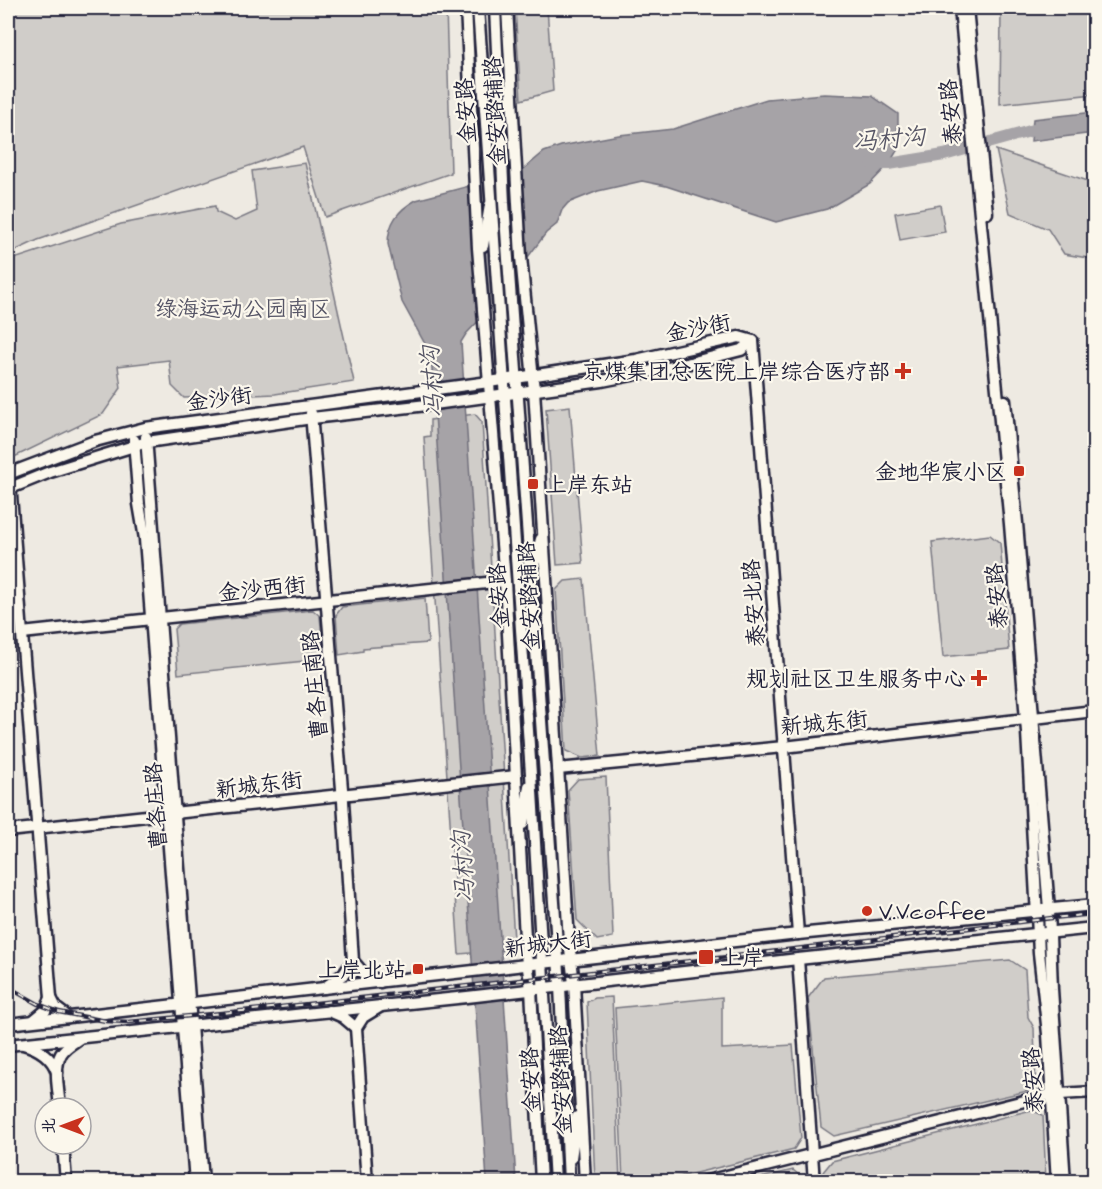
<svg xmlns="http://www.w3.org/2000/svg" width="1102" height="1189" font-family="'Architects Daughter','LXGW WenKai TC',sans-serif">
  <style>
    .green { fill: #d0cdc9; stroke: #797882; stroke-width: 1.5 }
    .water { fill: #a6a3a7; stroke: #716f7c; stroke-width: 1.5 }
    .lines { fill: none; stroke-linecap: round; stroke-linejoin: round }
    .river { stroke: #a6a3a7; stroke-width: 12 }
    .secondary-casing { stroke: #22223b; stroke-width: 15 }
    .primary-casing { stroke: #22223b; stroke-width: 15 }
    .secondary { stroke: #fbf7ec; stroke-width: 10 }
    .primary { stroke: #fbf7ec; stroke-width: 10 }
    .rail-casing { stroke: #22223b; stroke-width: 4.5 }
    .rail { stroke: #fbf7ec; stroke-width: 2; stroke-dasharray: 7; stroke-linecap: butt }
    .poi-dot { fill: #c8321e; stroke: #fbf7ec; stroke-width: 2 }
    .labels { text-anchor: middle; stroke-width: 4.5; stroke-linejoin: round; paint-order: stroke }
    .street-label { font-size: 22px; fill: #22223b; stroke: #fbf7ec }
    .park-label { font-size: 22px; fill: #565566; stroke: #fbf7ec }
    .poi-label { font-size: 22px; fill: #22223b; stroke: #fbf7ec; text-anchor: end }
    .water-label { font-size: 24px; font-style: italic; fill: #575666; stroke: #fbf7ec }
  </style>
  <rect width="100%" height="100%" fill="#eeeae2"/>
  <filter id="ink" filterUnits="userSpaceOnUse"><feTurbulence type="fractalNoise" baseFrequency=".0167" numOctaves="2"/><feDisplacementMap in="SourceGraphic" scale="12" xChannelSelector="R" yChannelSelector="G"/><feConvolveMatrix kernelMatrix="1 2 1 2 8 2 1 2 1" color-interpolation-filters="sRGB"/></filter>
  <g filter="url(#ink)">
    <!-- green -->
    <g class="green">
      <path d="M8,8h438l5,165 -126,44 -22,-70 -265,93 -30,14z"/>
      <path d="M515,8h32l6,83 -32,9z"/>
      <path d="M1010,8h84v86l-94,10 1,-92z"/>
      <path d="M996,150l98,33v76l-30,-5 -16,-25 -38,-16z"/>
      <path d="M305,163l49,219 -79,12 -91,4 -12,-12 -3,-26 -51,6 3,22 -18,26 -95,46v-199l113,-37 94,-18 1,6 19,9 22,-10 -5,-40z"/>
      <path d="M940,205l5,27 -45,8 -5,-27z"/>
      <path d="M570,406l13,157 -26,2 -11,-156z"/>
      <path d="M475,414l7,8 32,518 -5,10 -50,4 -35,-517 6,-1v-16z"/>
      <path d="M990,535l10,8 9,107 -66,7 -11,-115z"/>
      <path d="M584,579l16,177 -18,2 -16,-7 -10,-161 9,-9z"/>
      <path d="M425,598l3,45 -65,5v3l-24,4 -3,-40 6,-8z"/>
      <path d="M313,610l7,6 4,43 -146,15 -4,-45 5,-5z"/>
      <path d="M606,777l7,160 -16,3 -20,-20 -9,-130 10,-11z"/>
      <path d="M1010,960l15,10 3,47 6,11 2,61 -202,47 -13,-9 -13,-129 16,-21z"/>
      <path d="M612,997l8,184h-25l-8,-179 8,-4z"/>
      <path d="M722,997v52l71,-4 8,93 -7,11 -131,32h-40l-8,-173z"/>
      <path d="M1031,1110l12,5 3,66h-222l-1,-9 9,-11z"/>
      <path d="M793,1170l11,9v2h-56z"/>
    </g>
    <!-- water -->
    <g class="water">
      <path d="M824,94l48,2 26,18v35l-9,15 -19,20 -43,25 -51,13 -110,-36 -24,-5 -44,10 -30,12 -6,7 -5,14 -11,9 -60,80 -20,21 -5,8 55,839h-29l-56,-826 -29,-53 -14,-58c0,-21 10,-34 28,-44l103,-27 25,-21 17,-6 58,-11 54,-6 94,-30z"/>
      <path d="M1094,112v21l-63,8 2,-22z"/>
    </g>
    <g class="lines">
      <!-- river -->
      <path class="river" d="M872,164h17l55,-9 104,-29"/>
      <!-- secondary casing -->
      <g class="secondary-casing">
        <g id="secondary">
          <path d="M466,8l12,240 27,333 21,374 5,34 10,193"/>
          <path d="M507,8l14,249 13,133 35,551 5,43 11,198"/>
          <path d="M960,8l50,516 17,208 12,221 9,81 9,148"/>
          <path d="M967,8l20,205"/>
          <path d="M483,246l7,-41"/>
          <path d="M753,341l45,593"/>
          <path d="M1005,401l12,122 32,386 3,80 13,193"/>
          <path d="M311,413l32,388 10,160 10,12 17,9"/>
          <path d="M146,437l57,745"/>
          <path d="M134,440l5,64 6,35 50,643"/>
          <path d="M8,474l87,-33 50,-13 344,-46 147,-22 103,-23 14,4"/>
          <path d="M10,483l41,515 -6,13 -11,9"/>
          <path d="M8,489l42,-17 97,-30 165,-24 115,-13 175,-24 76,-15 63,-16 12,-9"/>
          <path d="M532,573l9,-34"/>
          <path d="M22,633l483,-52"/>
          <path d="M558,769l226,-22 310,-36"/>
          <path d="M523,824l6,-38"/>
          <path d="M8,831l508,-55"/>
          <path d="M798,959l16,223"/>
          <path d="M324,988l20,-14 9,-13"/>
          <path d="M51,998l5,10 12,9"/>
          <path d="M329,1011l14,6 13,11"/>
          <path d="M23,1044c15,4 29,13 34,28"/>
          <path d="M1060,1094l34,-2"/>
          <path d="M60,1108c-1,-16 -7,-40 1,-54 4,-7 12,-11 19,-16"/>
          <path d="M63,1144l3,38"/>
          <path d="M571,1158l6,-41"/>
          <path d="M367,1182l-11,-154 7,-11 18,-11"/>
          <path d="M703,1182l349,-88"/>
        </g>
      </g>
      <!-- primary casing -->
      <g class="primary-casing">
        <g id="primary">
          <path d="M478,8l53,766 24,408"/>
          <path d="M495,8l9,195 56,783 9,196"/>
          <path d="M8,1024l790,-90 296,-29"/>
          <path d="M8,1045l459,-48 331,-38 296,-31"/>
        </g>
      </g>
      <!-- secondary -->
      <use href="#secondary" class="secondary"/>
      <!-- primary -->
      <use href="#primary" class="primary"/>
      <!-- rail casing -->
      <g class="rail-casing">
        <path id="rail" d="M8,987l30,17 21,8 47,9 23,1 134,-13 491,-55 298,-36 42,-4"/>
      </g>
      <!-- rail -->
      <use href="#rail" class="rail"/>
    </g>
  </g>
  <!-- markers -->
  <g class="poi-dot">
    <path d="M900 362h6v6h6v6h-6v6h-6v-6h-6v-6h6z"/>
    <rect x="1013" y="465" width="12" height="12" rx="3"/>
    <rect x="527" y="478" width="12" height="12" rx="3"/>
    <path d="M976 669h6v6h6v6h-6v6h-6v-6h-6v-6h6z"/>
    <circle cx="867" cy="911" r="6"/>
    <rect x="698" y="949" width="16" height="16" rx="3"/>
    <rect x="412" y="963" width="12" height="12" rx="3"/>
  </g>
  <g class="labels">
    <!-- street labels -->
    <g class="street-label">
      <text transform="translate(465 111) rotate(-94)" y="8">金安路</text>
      <text transform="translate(494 111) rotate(-93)" y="8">金安路辅路</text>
      <text transform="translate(950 112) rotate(-95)" y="8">泰安路</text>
      <text transform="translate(698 327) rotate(-11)" y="8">金沙街</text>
      <text transform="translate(219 398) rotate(-7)" y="8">金沙街</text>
      <text transform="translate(262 588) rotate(-6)" y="8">金沙西街</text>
      <text transform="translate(498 596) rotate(-94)" y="8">金安路</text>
      <text transform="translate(528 596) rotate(-93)" y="8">金安路辅路</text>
      <text transform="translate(996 596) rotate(-95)" y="8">泰安路</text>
      <text transform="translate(753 603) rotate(-94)" y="8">泰安北路</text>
      <text transform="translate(314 685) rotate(-95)" y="8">曹各庄南路</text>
      <text transform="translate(824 722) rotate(-6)" y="8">新城东街</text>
      <text transform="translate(259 784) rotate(-7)" y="8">新城东街</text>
      <text transform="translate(155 806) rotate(-94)" y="8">曹各庄路</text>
      <text transform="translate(548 943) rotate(-7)" y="8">新城大街</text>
      <text transform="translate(530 1080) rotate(-93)" y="8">金安路</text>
      <text transform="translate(560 1080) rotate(-93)" y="8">金安路辅路</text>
      <text transform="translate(1032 1080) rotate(-94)" y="8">泰安路</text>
    </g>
    <!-- park labels -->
    <g class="park-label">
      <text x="243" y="316">绿海运动公园南区</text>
    </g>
    <!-- poi labels -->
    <g class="poi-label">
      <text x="890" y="379">京煤集团总医院上岸综合医疗部</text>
      <text x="1007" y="479">金地华宸小区</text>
      <text x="545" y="492" text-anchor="start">上岸东站</text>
      <text x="966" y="686">规划社区卫生服务中心</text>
      <text x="879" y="919" text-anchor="start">V.Vcoffee</text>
      <text x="720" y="965" text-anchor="start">上岸</text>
      <text x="406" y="977">上岸北站</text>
    </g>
    <!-- water labels -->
    <g class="water-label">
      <text transform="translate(889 139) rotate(-5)" y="8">冯村沟</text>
      <text transform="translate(432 382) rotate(-94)" y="8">冯村沟</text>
      <text transform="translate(463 867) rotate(-94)" y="8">冯村沟</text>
    </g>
  </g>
  <!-- margin -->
  <rect width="1102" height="1189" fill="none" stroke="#fbf7ec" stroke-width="30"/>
  <rect x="15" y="15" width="1072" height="1159" fill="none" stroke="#22223b" stroke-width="2" filter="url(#ink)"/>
  <!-- north arrow -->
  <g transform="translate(63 1126) rotate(270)"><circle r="28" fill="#fbf7ec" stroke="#a4a2a5" stroke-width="1.5"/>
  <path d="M0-4.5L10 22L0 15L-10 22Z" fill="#c8321e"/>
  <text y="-9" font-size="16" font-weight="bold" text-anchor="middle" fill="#22223b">北</text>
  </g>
</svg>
